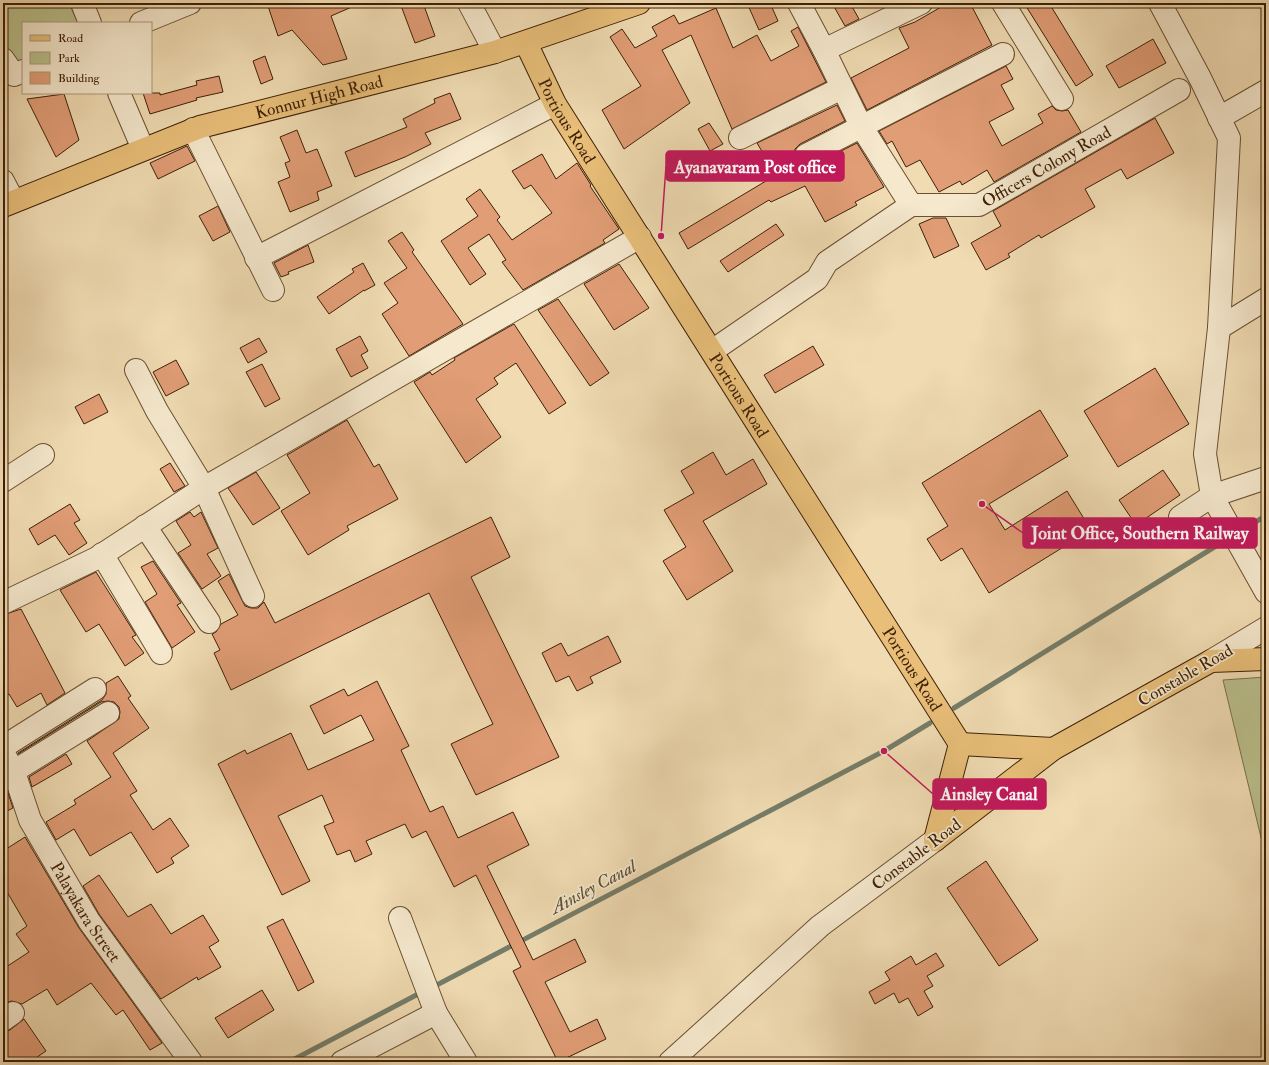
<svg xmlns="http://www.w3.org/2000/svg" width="1269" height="1065" font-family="'IM FELL Double Pica',serif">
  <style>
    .green { fill: #bac08c; stroke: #7c7049 }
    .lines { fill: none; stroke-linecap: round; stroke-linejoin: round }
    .stream { stroke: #757d69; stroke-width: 5 }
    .building { fill: #e19d76; stroke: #3e2006 }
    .minor-casing { stroke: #6a4f31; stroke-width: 24 }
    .major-casing { stroke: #3e2006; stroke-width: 24 }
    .minor { stroke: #f5e8cd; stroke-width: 22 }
    .major { stroke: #e8be79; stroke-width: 22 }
    .labels { text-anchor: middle; stroke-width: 3.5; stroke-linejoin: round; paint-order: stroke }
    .street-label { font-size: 17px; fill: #3e2006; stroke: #f5e8cd }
    .water-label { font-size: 18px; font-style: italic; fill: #5a4e38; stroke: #f5e8cd }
    .leader { fill: none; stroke: #c2185b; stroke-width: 1.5 }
    .callout-dot { fill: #c2185b; stroke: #f5e8cd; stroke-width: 1.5 }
    .callout { fill: #c2185b; stroke: #c2185b; stroke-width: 1.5 }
    .callout-label { font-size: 18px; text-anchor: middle; font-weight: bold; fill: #fff }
  </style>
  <rect width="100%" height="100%" fill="#f0dbb2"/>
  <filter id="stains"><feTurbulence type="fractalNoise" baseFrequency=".005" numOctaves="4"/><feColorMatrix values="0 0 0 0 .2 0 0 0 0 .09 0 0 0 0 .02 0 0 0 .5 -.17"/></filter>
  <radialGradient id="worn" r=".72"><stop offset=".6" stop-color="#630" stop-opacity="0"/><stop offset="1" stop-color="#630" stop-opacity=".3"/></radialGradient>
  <!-- green -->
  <g class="green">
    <path d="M3,3h66l9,20h-55v39l-5,2 -15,-22z"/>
    <path d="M1266,677v181l-43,-178z"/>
  </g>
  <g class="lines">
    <!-- stream -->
    <g class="stream">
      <path d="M1237,532l29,-16"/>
      <path d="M954,708l275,-170"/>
      <path d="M431,988l453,-237 46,-28"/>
      <path d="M289,1062l133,-70"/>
    </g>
  </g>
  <!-- building -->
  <g class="building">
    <path d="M267,3h94l-30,13 16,43 -24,6 -31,-35 -14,6z"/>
    <path d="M400,3h23l12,33 -20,7z"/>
    <path d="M747,3h23l8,18 -19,9z"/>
    <path d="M832,3h18l9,16 -14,7z"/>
    <path d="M948,3h22l22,42 -125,65 -16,-32 58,-30 -10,-20 16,-6z"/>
    <path d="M1024,3h25l44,72 -17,11z"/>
    <path d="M716,8l17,40 24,-13 14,26 28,-15 -8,-15 7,-4 28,55 -94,47 -41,-94 -29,15 28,53 -66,46 -22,-39 39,-24 -31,-49 12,-8 13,19 22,-12 -5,-9 22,-12 5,9z"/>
    <path d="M1153,39l13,24 -47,25 -13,-22z"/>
    <path d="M265,56l8,23 -12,5 -8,-23z"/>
    <path d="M1006,66l7,13 -12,6 13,24 -25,13 13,24 41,-23 -5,-9 14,-8 4,4 6,1 6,-1 13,22 -87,50 -7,-12 -25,15 -2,-4 -21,11 -19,-32 -14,7 -14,-26 -5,3 -8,-13z"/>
    <path d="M219,76l4,16 -27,6 1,2 -47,14 -7,-21h17v2l37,-10 -1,-4z"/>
    <path d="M450,93l11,26 -36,14 6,11 -26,13 -50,20 -10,-25 62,-25 -4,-8 32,-16 -1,-4z"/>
    <path d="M64,94l15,46 -23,17 -29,-58z"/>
    <path d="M837,105l8,16 -45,23 -5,5 -1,5 1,7 5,5 6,1 5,-1 46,-23 27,44 -29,15 2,3 -32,17 -20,-36 -34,16 -2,-2 -81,49 -9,-16 97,-58 -19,-32z"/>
    <path d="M1155,118l19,35 -47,26 -6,-10 -36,20 10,18 -54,31 -2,-3 -31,19 2,3 -24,13 -15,-27 30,-17 -8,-15z"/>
    <path d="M709,123l14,21 -13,7 -12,-22z"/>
    <path d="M297,130l9,23 11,-4 15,37 -15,6 2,8 -29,12 -12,-30 12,-5 -5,-14 5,-2 -10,-24z"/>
    <path d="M187,146l8,15 -37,18 -8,-16z"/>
    <path d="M542,154l14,25 21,-16 14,22 -1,1 29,43 -16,11 2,3 -82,47 -21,-28 4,-2 -17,-26 -21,14 18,26 -16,11 -29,-44 37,-25 -12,-17 14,-10 20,28 -3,3 15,20 40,-27 -21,-28 -7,4 -12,-18z"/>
    <path d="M218,206l12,26 -17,9 -14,-25z"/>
    <path d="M933,218h13l13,28 -25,12 -15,-34z"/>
    <path d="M776,224l8,11 -56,37 -8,-11z"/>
    <path d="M402,232l12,18 -2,2 51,72 -54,32 -27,-42 16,-11 -14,-20 23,-15 -19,-27z"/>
    <path d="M308,245l6,17 -26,10 1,2 -8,3 -7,-14z"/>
    <path d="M363,263l12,22 -11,6v-1l-35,24 -12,-17 37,-25 -2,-3z"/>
    <path d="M619,264l30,44 -35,22 -30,-46z"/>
    <path d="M558,299l51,74 -19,13 -52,-76z"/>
    <path d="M514,324l52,79 -17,11 -33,-51 -22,15 4,6 -22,15 25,38 -35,26 -52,-81 16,-10 2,3 23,-15 -1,-2z"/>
    <path d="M360,336l8,15 -7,4 7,13 -17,9 -15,-28z"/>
    <path d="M259,338l8,14 -19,11 -8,-15z"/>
    <path d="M813,346l11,19 -49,28 -11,-18z"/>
    <path d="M176,360l13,24 -23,12 -13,-24z"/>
    <path d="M262,364l18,35 -15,8 -19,-35z"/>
    <path d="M1155,368l34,56 -71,43 -34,-56z"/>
    <path d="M99,394l9,18 -24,12 -9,-17z"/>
    <path d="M1040,410l28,46 -79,48 16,26 62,-39 24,39 -102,63 -27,-45 -21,13 -14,-22 21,-13 -26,-43z"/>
    <path d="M347,420l27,47 5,-3 19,35 -51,27 2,4 -41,25 -27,-44 29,-18 -23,-38z"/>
    <path d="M713,452l13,23 27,-16 14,25 -64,37 30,50 -46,29 -24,-39 23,-14 -22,-37 30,-17 -13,-22z"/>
    <path d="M170,463l15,23 -11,6 -14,-23z"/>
    <path d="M1163,470l17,25 -44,30 -17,-25z"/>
    <path d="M256,472l24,36 -27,17 -25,-37z"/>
    <path d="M70,504l10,16 -6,3 13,20 -18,12 -14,-20 -17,10 -9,-16z"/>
    <path d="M190,512l4,5 7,-5 17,36 -11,6 14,22 -19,13 -24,-36 13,-8 -15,-24z"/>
    <path d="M491,517l19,40 -39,20 88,180 -83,38 -25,-51 42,-20 -64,-131 -198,97 -17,-37 6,-3 -8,-16 4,-2 5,-8 17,-9 -20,-34 11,-7 16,32 6,2h7l6,-6 11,21z"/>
    <path d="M153,561l28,42 -4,2 18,27 -23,16 -27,-46 12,-8 -16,-27z"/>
    <path d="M96,572l40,63 -4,2 12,16 -19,13 -26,-42 -13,8 -26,-42z"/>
    <path d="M21,609l44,84 -18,12 -6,-12 -24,14 -8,-13 -6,3v-82z"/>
    <path d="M608,636l13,26 -31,15 3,6 -16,8 -8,-15 -13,6 -14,-29 19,-10 7,13z"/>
    <path d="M118,676l13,20 -3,2 21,30 -36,25 24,38 -7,4 23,35 17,-12 19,28 -18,12 3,5 -17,10 -26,-41 -41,24 -16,-27 -18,11 -10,-18 30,-18 -2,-4 37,-23 -24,-36 32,-22 1,-7 -1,-5 -5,-5 -6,-1 -7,1 -83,52v-1l84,-53 4,-6v-11z"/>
    <path d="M377,681l32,65 -8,4 29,62 13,-6 15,32 55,-26 16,33 -42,21 46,94 42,-21 11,23 -41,20 25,50 27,-13 9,20 -48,23 -45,-91 8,-4 -45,-92 -22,12 -28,-56 -14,7 -7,-14 -39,17 6,13 -17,8 -5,-12 -13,5 -13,-29 10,-4 -12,-27 -44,21 32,65 -28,14 -64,-131 27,-14 2,4 44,-21 17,37 66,-30 -13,-25 -37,19 -14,-28 34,-17 4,7z"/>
    <path d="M66,754l6,10 -40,23 -3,-10z"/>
    <path d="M3,790h4l6,18 -10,5z"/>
    <path d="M25,837l54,91 83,115 -12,7 -27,-40 -7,5 -25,-32 -34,22 -10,-16 -25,15 -10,-3 -5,1 -4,-6v-27l26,-17 -13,-18 11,-8 -24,-41v-34z"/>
    <path d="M986,861l52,79 -39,26 -52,-78z"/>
    <path d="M99,875l29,42 23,-13 20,30 32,-19 16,26 -10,6 12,20 -23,13 -1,-3 -36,22 -62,-85 -16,-28z"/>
    <path d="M283,919l31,63 -16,9 -31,-64z"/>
    <path d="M936,953l8,13 -17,10 6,10 -9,5 9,16 -15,9 -10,-18 -9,5 -5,-10 -19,11 -6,-12 21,-12 -5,-8 26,-16 5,9z"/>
    <path d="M262,990l12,20 -46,28 -13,-20z"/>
    <path d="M24,1019l22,32 -16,11h-27v-30l7,-2z"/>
  </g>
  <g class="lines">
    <!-- minor casing -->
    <g class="minor-casing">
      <g id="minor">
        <path d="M82,3l8,20"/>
        <path d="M469,3l26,49"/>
        <path d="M799,3l25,47 37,76 50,79"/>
        <path d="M1003,3l59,96"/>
        <path d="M1160,3l40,75 29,60 -10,190 -14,126 7,42 54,96"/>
        <path d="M141,23l49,-20"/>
        <path d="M824,50l97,-47"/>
        <path d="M3,59l11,16 9,-4"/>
        <path d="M119,93l24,56"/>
        <path d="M1219,118l47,-27"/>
        <path d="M193,129l80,161"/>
        <path d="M740,138l102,-50"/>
        <path d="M806,155l197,-101"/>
        <path d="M3,181l10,19"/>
        <path d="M256,258l299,-154"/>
        <path d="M1219,328l47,-29"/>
        <path id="s1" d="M712,351l105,-72 10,-17 84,-57h68l200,-115"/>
        <path d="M136,370l21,41 47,77 49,108"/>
        <path d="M3,481l40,-26"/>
        <path d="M1180,517l32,-21 54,-18"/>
        <path d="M145,526l64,96"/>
        <path d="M102,554l59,99"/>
        <path d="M3,603l94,-45 107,-70 436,-251"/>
        <path d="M1211,661l55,-33"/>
        <path d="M3,747l92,-58"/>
        <path id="s2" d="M3,752l11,20 16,48 59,101 102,141"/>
        <path d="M3,778l105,-65"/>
        <path d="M400,918l36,95"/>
        <path d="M3,1020l10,-7"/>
        <path d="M342,1062l94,-49 30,49"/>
        <path d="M670,1062l150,-136 115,-86"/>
      </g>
    </g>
    <!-- major casing -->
    <g class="major-casing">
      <g id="major">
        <path id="s3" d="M526,43l29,61 405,640 -25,96"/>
        <path id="s4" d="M3,206l197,-79 295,-75 144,-49"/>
        <path d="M960,744l93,5"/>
        <path d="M935,840l118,-91 158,-88 55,-2"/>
      </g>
    </g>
    <!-- minor -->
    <use href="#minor" class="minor"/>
    <!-- major -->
    <use href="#major" class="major"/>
  </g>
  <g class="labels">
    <!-- street labels -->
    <g class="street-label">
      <text dy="6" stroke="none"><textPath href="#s4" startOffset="335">Konnur High Road</textPath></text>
      <text dy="6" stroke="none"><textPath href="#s3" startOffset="88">Portious Road</textPath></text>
      <text dy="6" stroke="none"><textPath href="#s1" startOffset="394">Officers Colony Road</textPath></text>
      <text dy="6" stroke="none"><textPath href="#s3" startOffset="412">Portious Road</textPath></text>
      <text dy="6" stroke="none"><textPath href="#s3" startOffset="736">Portious Road</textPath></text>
      <text transform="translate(1185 675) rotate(-30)" y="6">Constable Road</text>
      <text transform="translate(916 854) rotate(-37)" y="6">Constable Road</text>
      <text dy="6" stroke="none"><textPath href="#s2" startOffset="181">Palayakara Street</textPath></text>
    </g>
    <!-- water labels -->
    <g class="water-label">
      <text transform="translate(593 887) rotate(-28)" y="6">Ainsley Canal</text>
    </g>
  </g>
  <!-- callouts -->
  <path class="leader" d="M661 236L666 166M982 504L1023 533M884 751L933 794"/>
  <g class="callout-dot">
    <circle cx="661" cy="236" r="4"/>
    <circle cx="982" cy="504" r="4"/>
    <circle cx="884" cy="751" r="4"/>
  </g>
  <g class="callout">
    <rect x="666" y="151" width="178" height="30" rx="4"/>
    <rect x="1023" y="518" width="234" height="30" rx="4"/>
    <rect x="933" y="779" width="113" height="30" rx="4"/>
  </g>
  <g class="callout-label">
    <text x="755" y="173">Ayanavaram Post office</text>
    <text x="1140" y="539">Joint Office, Southern Railway</text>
    <text x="989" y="800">Ainsley Canal</text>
  </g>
  <!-- margin -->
  <rect width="1269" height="1065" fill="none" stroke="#f0dbb2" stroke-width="16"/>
  <rect x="4" y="4" width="1261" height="1057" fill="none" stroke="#3e2006" stroke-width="2"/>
  <rect x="8" y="8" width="1253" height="1049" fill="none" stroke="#3e2006"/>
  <!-- legend -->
  <rect x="22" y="22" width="130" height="72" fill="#f5e8cd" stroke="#ac987d"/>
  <rect x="30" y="35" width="20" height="6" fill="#e8be79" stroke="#ac987d"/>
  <text x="58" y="42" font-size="12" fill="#3e2006">Road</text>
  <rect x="30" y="52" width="20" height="12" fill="#bac08c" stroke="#ac987d"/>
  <text x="58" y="62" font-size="12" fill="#3e2006">Park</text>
  <rect x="30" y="72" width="20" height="12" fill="#e19d76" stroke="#ac987d"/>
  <text x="58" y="82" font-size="12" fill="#3e2006">Building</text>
  <rect width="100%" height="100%" filter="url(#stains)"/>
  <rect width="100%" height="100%" fill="url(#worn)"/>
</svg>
